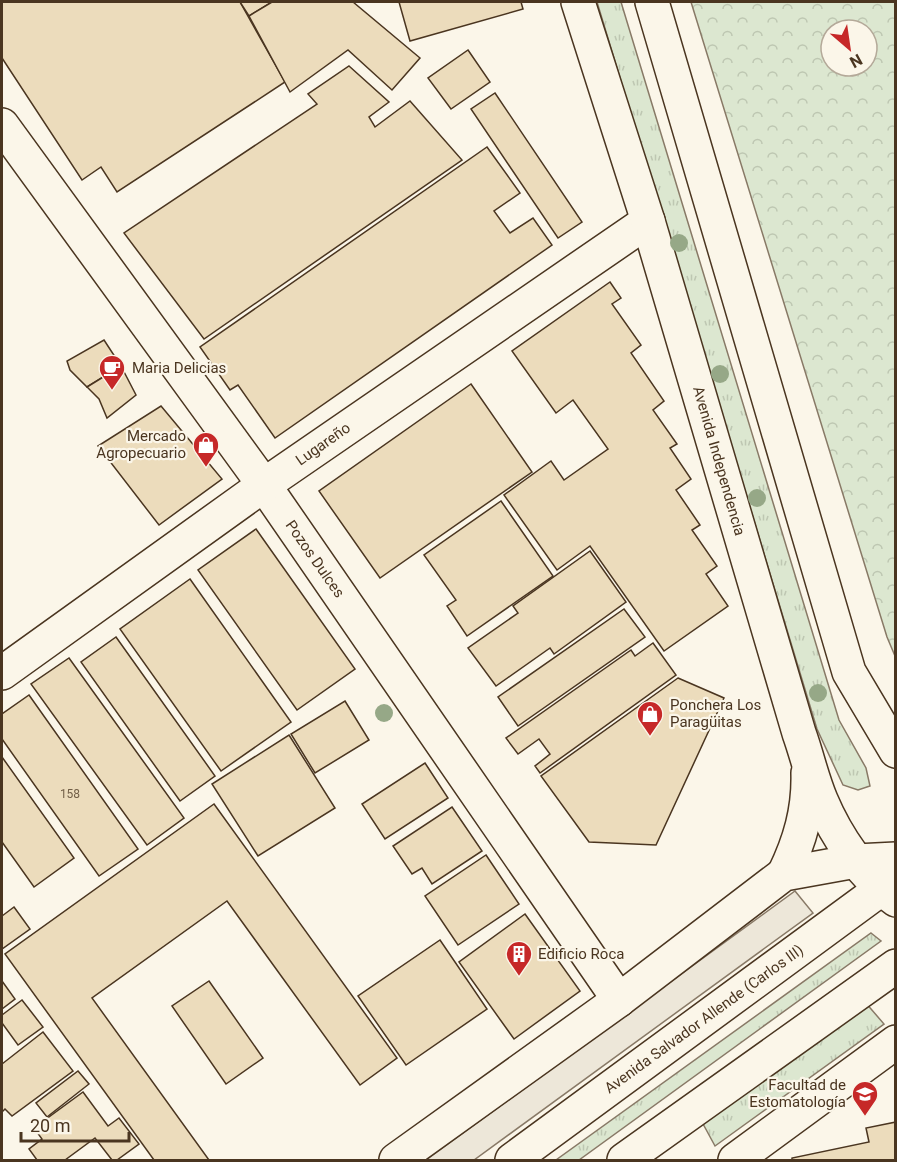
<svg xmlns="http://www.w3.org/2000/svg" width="897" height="1162" font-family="Roboto,sans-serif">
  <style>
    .grass { fill: url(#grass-tufts); stroke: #887966; stroke-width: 1.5 }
    .park { fill: url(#park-crowns); stroke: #887966; stroke-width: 1.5; fill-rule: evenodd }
    .parking { fill: #ede7d9; stroke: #887966; stroke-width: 1.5 }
    .building { fill: #ecdcbc; stroke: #4a3520; stroke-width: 1.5 }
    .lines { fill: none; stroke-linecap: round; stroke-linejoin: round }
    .street-casing { stroke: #4a3520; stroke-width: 36 }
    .primary-casing { stroke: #4a3520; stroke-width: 36 }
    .highway-casing { stroke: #4a3520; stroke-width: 36 }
    .street { stroke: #fbf6e9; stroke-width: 33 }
    .primary { stroke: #fbf6e9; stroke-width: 33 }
    .highway { stroke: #fbf6e9; stroke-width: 33 }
    .tree { fill: #96a887 }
    .labels { text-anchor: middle; stroke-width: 4.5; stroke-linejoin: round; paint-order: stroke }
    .number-label { font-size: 12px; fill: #725f47 }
    .poi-label { font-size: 15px; fill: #4a3520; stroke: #fbf6e9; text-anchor: start }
    .street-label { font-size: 15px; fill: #4a3520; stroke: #fbf6e9 }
  </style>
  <defs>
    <pattern id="grass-tufts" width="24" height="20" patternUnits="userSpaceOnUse" patternTransform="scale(1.5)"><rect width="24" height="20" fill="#dce7d0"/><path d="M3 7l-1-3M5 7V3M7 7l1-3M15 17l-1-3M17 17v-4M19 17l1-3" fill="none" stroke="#bec7b2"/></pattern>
    <pattern id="park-crowns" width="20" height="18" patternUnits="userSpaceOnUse" patternTransform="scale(1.5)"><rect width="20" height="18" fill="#dce7d0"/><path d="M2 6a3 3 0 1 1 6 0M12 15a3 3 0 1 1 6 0" fill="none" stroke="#bec7b2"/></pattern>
  </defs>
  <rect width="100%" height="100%" fill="#fbf6e9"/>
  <!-- grass -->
  <g class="grass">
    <path d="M597,2h24l218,718 27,48 4,18 -12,4 -15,-5 -26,-56z"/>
    <path d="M871,933l10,8 -302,219h-23z"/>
    <path d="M865,1002l19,22 -169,122 -13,-24z"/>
  </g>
  <!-- park -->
  <path class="park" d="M691,2h204v654l-8,-19zM831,30h36v36h-36z"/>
  <!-- parking -->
  <path class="parking" d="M795,891l18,22 -339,247h-48z"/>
  <!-- building -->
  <g class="building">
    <path d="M2,2h238l45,80 -168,110 -16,-25 -19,13 -80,-122z"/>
    <path d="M240,2h32l-23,14z"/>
    <path d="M272,2h81l67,56 -28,32 -44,-40 -58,42 -41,-76z"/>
    <path d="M399,2h122l2,7 -113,32z"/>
    <path d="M468,50l22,32 -39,27 -23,-31z"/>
    <path d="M349,66l40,36 -20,15 6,10 35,-26 52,59 -258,179 -80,-106 193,-129 -9,-10z"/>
    <path d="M495,93l87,129 -24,16 -87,-129z"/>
    <path d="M487,147l33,46 -26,18 16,22 23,-15 19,27 -277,193 -37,-53 -8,5 -30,-43z"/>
    <path d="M610,282l11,16 -9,6 29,41 -10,8 33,48 -11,9 24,34 -7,4 21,31 -15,11 24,35 -8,5 25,36 -11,8 22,32 -64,45 -74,-105 -33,24 -53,-75 47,-34 13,19 44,-31 -35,-49 -17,13 -44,-62z"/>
    <path d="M104,340l17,26 -34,21 -17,-17 -3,-9z"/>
    <path d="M121,366l15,29 -29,23 -8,-19 -12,-12z"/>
    <path d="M471,384l61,88 -152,106 -61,-87z"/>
    <path d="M161,406l61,73 -63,46 -61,-79z"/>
    <path d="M501,501l52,75 -86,60 -20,-30 9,-6 -32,-45z"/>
    <path d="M256,529l99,140 -58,41 -99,-140z"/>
    <path d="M590,551l36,51 -72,52 -4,-6 -54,38 -28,-38 50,-35 -5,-7z"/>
    <path d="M190,579l101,143 -70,49 -101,-142z"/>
    <path d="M624,609l21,28 -127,89 -20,-29z"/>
    <path d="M116,637l99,139 -35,25 -99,-139z"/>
    <path d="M653,643l23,32 -136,98 -5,-7 15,-12 -11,-15 -21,15 -12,-16 125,-88 4,6z"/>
    <path d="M69,658l115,160 -37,27 -116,-161z"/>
    <path d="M678,678l46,20 -68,147 -67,-3 -48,-66z"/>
    <path d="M29,695l109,154 -39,27 -97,-137v-25z"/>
    <path d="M345,701l24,39 -54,33 -24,-39z"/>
    <path d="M289,735l46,73 -77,48 -46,-72z"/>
    <path d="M2,757l72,101 -40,29 -32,-45z"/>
    <path d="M425,763l23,35 -63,41 -23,-35z"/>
    <path d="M214,804l183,254 -37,27 -133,-184 -135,97 117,162h-55l-149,-206z"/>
    <path d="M452,807l30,44 -50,33 -10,-16 -10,6 -19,-28z"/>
    <path d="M486,855l33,49 -61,41 -33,-49z"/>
    <path d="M14,907l16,22 -28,20v-33z"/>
    <path d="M525,914l55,77 -66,48 -55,-77z"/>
    <path d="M440,940l47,69 -81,56 -48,-69z"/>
    <path d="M2,981l13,18 -13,10z"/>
    <path d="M209,981l54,77 -37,26 -54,-78z"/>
    <path d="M22,1000l21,27 -25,18 -16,-22v-8z"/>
    <path d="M43,1032l30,39 -61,45 -7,-7 -3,3v-48z"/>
    <path d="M78,1071l11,13 -42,33 -11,-14z"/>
    <path d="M83,1092l25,34 11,-8 20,26 -22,16h-5l-17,-22 -30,22h-28l-8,-11 13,-10 -8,-11z"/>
    <path d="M896,1122v38h-104v-2l77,-16 -3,-14z"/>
  </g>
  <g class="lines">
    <!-- street casing -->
    <g class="street-casing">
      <g id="street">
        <path d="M2,125l262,360 355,515"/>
        <path d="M2,673l262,-188 384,-264"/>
      </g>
    </g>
    <!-- primary casing -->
    <g class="primary-casing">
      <g id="primary">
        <path d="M578,2l70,219 151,512c8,22 13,46 22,67 15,36 43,78 75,100"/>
        <path d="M784,874c16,-33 25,-64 24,-101"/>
        <path d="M396,1160l223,-160 165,-126 72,-13 40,-2"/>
        <path d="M512,1160l384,-282"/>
        <path d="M624,1160l272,-194"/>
        <path d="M735,1160l161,-118"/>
      </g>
    </g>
    <!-- highway casing -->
    <g class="highway-casing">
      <path id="highway" d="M652,2l197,670 47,79"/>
    </g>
    <!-- street -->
    <use href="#street" class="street"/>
    <!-- primary -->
    <use href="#primary" class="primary"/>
    <!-- highway -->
    <use href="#highway" class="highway"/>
  </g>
  <!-- trees -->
  <g class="tree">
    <circle cx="679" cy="243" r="9"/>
    <circle cx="720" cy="374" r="9"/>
    <circle cx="757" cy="498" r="9"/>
    <circle cx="818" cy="693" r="9"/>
    <circle cx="384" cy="713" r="9"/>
  </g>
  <!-- icons -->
  <defs>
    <g id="cafe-pin" transform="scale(1.35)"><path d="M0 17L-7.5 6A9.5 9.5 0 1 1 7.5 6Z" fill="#c62828" stroke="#fbf6e9"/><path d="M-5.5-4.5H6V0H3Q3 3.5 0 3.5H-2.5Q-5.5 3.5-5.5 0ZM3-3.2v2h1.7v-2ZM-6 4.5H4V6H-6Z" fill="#fff"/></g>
    <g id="shop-pin" transform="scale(1.35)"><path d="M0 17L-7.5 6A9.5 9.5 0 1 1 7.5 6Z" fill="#c62828" stroke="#fbf6e9"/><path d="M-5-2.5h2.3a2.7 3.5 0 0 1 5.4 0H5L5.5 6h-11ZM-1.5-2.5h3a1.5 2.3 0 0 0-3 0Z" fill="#fff"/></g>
    <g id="building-pin" transform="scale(1.35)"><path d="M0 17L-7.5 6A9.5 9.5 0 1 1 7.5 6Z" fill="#c62828" stroke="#fbf6e9"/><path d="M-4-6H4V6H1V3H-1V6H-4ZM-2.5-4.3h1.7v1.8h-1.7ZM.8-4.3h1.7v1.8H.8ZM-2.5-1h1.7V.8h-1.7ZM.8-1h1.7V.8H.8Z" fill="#fff"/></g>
    <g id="university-pin" transform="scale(1.35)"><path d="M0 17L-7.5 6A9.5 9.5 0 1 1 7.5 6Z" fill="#c62828" stroke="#fbf6e9"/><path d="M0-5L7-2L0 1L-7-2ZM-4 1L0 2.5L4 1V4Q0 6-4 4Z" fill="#fff"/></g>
  </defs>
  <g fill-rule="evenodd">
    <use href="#cafe-pin" x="112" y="368"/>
    <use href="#shop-pin" x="206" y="445"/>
    <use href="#shop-pin" x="650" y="714"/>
    <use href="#building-pin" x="519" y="954"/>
    <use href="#university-pin" x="865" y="1094"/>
  </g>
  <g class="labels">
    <!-- number labels -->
    <g class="number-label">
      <text x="70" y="798">158</text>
    </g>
    <!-- poi labels -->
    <g class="poi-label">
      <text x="132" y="373">Maria Delicias</text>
      <text x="186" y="441" text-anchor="end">Mercado<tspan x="186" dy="17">Agropecuario</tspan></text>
      <text x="670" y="710">Ponchera Los<tspan x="670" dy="17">Paragüitas</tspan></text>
      <text x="538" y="959">Edificio Roca</text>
      <text x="846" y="1090" text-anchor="end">Facultad de<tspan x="846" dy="17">Estomatología</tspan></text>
    </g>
    <!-- street labels -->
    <g class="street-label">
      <text transform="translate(323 444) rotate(-35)" y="5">Lugareño</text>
      <text transform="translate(719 461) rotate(74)" y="5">Avenida Independencia</text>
      <text transform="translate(315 559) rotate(55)" y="5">Pozos Dulces</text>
      <text transform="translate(704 1019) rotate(-36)" y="5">Avenida Salvador Allende (Carlos III)</text>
    </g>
  </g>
  <!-- border -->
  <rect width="897" height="1162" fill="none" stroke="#4a3520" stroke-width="6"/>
  <!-- north arrow -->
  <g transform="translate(849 48) rotate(151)"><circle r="28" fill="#fbf6e9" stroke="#b4a999" stroke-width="1.5"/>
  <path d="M0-4.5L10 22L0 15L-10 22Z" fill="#c62828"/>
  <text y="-9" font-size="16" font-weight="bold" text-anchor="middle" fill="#4a3520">N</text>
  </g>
  <!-- scale -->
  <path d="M21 1132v9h108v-9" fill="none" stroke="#4a3520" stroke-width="3"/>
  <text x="30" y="1132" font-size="18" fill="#4a3520" stroke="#fbf6e9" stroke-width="4.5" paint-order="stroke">20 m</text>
</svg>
